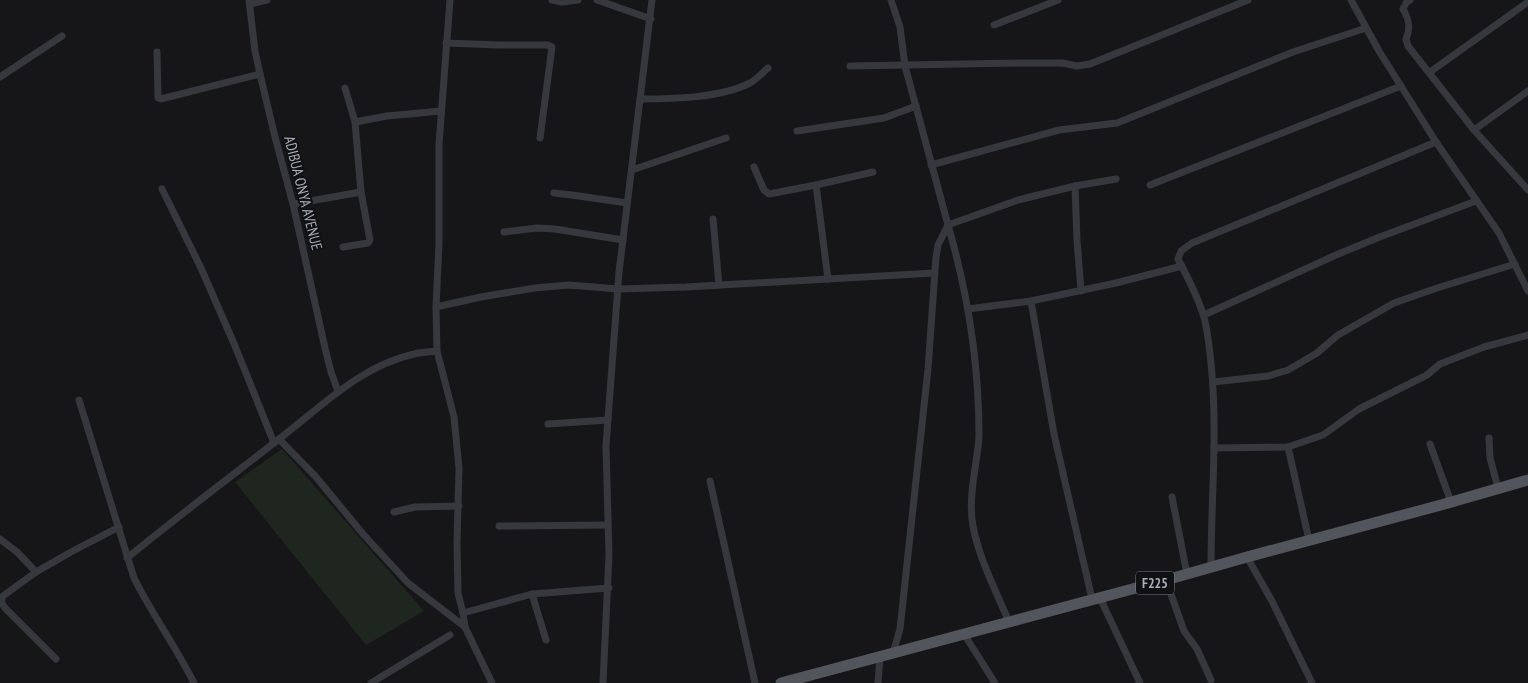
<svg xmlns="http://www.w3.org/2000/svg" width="1528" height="683" font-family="'PT Sans Narrow',sans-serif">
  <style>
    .green { fill: #1e261f }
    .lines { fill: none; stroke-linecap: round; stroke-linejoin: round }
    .street { stroke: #37383d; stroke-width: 7 }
    .primary { stroke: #53555c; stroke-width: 11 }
    .labels { text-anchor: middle; stroke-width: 4; stroke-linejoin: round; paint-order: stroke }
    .shield { fill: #111113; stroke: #7b7e86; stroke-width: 1 }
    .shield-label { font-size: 14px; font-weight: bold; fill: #a8adb8 }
    .street-label { font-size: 15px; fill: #a8adb8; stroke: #111113 }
  </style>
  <rect width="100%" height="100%" fill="#161618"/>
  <!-- green -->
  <path class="green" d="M282,449l142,162 -58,34 -131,-163z"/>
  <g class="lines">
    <!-- street -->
    <g class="street">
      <path d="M249,0l6,51 5,23 15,63 18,67 32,144 6,24 7,19"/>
      <path d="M450,0l-11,144v100l-3,63 1,44 17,66 5,51 -2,75 1,50 5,20 2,14 27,56"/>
      <path d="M552,0l10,2 16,-2"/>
      <path d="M597,0l54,19"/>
      <path d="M891,0l9,27 5,39 43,159 -10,20 -2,12 -8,112 -28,260 -7,24"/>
      <path d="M1351,0l28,51 57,91 63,91 29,58"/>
      <path d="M1410,0l-4,3 -3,6c6,10 8,19 3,30l2,7 66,84 54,60"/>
      <path d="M250,4l17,-4"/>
      <path d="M994,25l64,-25"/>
      <path d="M446,43l53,2h49l4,2 -12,91"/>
      <path d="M157,52l1,46 3,1 99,-25"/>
      <path d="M850,66l172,-3h40l15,3 13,-2 158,-64"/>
      <path d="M1430,72l98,-70"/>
      <path d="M0,77l62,-41"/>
      <path d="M345,88l10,34 32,-6 54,-5"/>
      <path d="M640,99c34,0 80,-1 110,-16 7,-4 13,-11 18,-15"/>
      <path d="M1474,130l54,-39"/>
      <path d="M797,131l87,-13 32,-12"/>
      <path d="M931,165l128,-35 58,-7 176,-71 73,-24"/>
      <path d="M754,167l10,23 5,4 47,-9 12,94"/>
      <path d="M632,170l94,-32"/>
      <path d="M816,185l57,-13"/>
      <path d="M1150,185l251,-99"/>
      <path d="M1075,186l2,54 4,51"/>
      <path d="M162,189l39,79 34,78 39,97"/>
      <path d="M554,193l18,2 55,8"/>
      <path d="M293,204l68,-12"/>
      <path d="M713,219l6,66"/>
      <path d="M504,232l33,-4 18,1 68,11"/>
      <path d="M343,247l25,-4 2,-3 -9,-48 -6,-70"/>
      <path d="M1031,301l23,133 38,165"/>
      <path d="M436,307l45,-10 54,-9 34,-3 49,4 68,-2 248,-14"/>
      <path d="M968,309l63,-8 85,-18 66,-17"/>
      <path d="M1204,315l132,-60 41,-17 99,-37"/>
      <path d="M1213,382l55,-6 20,-6 29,-17 21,-18 56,-32 43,-15 78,-24"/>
      <path d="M79,400l55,178c18,36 42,69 60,105"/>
      <path d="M548,424l60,-4"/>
      <path d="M1489,438l1,20 8,30"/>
      <path d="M279,439l37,38 47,57 45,49 57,44"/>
      <path d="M1430,444l21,58"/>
      <path d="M1288,447l21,93"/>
      <path d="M1214,448l74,-1 35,-12 36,-26 68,-34 13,-11 44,-17 44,-12"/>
      <path d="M710,481l45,202"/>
      <path d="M1172,497l15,77"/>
      <path d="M394,512l21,-5 44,-1"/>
      <path d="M499,526l109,-1"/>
      <path d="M0,539l17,13 19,20"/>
      <path d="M1247,557l25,44 40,82"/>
      <path d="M127,558c49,-40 98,-77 147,-115 44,-33 85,-77 140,-89 8,-2 16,-2 23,-3"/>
      <path d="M1211,567c0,-68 7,-136 0,-204 -2,-17 -3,-34 -8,-49 -6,-19 -16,-38 -25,-55l3,-8 11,-8 244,-101"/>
      <path d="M1166,580l18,51 13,18 14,31"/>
      <path d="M532,594l14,46"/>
      <path d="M1100,598l40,85"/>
      <path d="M463,613l69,-19 77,-6"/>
      <path d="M1009,622c-13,-31 -30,-63 -36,-96 -4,-21 0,-44 3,-64 1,-9 3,-18 3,-27 0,-71 -11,-141 -31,-210l70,-25 57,-14 41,-7"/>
      <path d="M964,634l31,49"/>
      <path d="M56,659l-51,-51 -4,-6 2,-6 33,-24 35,-20 48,-25"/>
      <path d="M371,683l79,-48"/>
      <path d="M603,683l6,-128 -3,-109 13,-174 33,-272"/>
      <path d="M878,683l2,-27"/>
    </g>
    <!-- primary -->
    <path class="primary" d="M781,683l385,-103 81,-23 194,-52 87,-25"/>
  </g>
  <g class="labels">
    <!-- shield labels -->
    <rect class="shield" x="1136" y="571.5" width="38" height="23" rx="4"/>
    <g class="shield-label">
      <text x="1155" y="588">F225</text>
    </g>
    <!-- street labels -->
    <g class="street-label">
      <text transform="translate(303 193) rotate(76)" y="5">ADIBUA ONYA AVENUE</text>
    </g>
  </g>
</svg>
